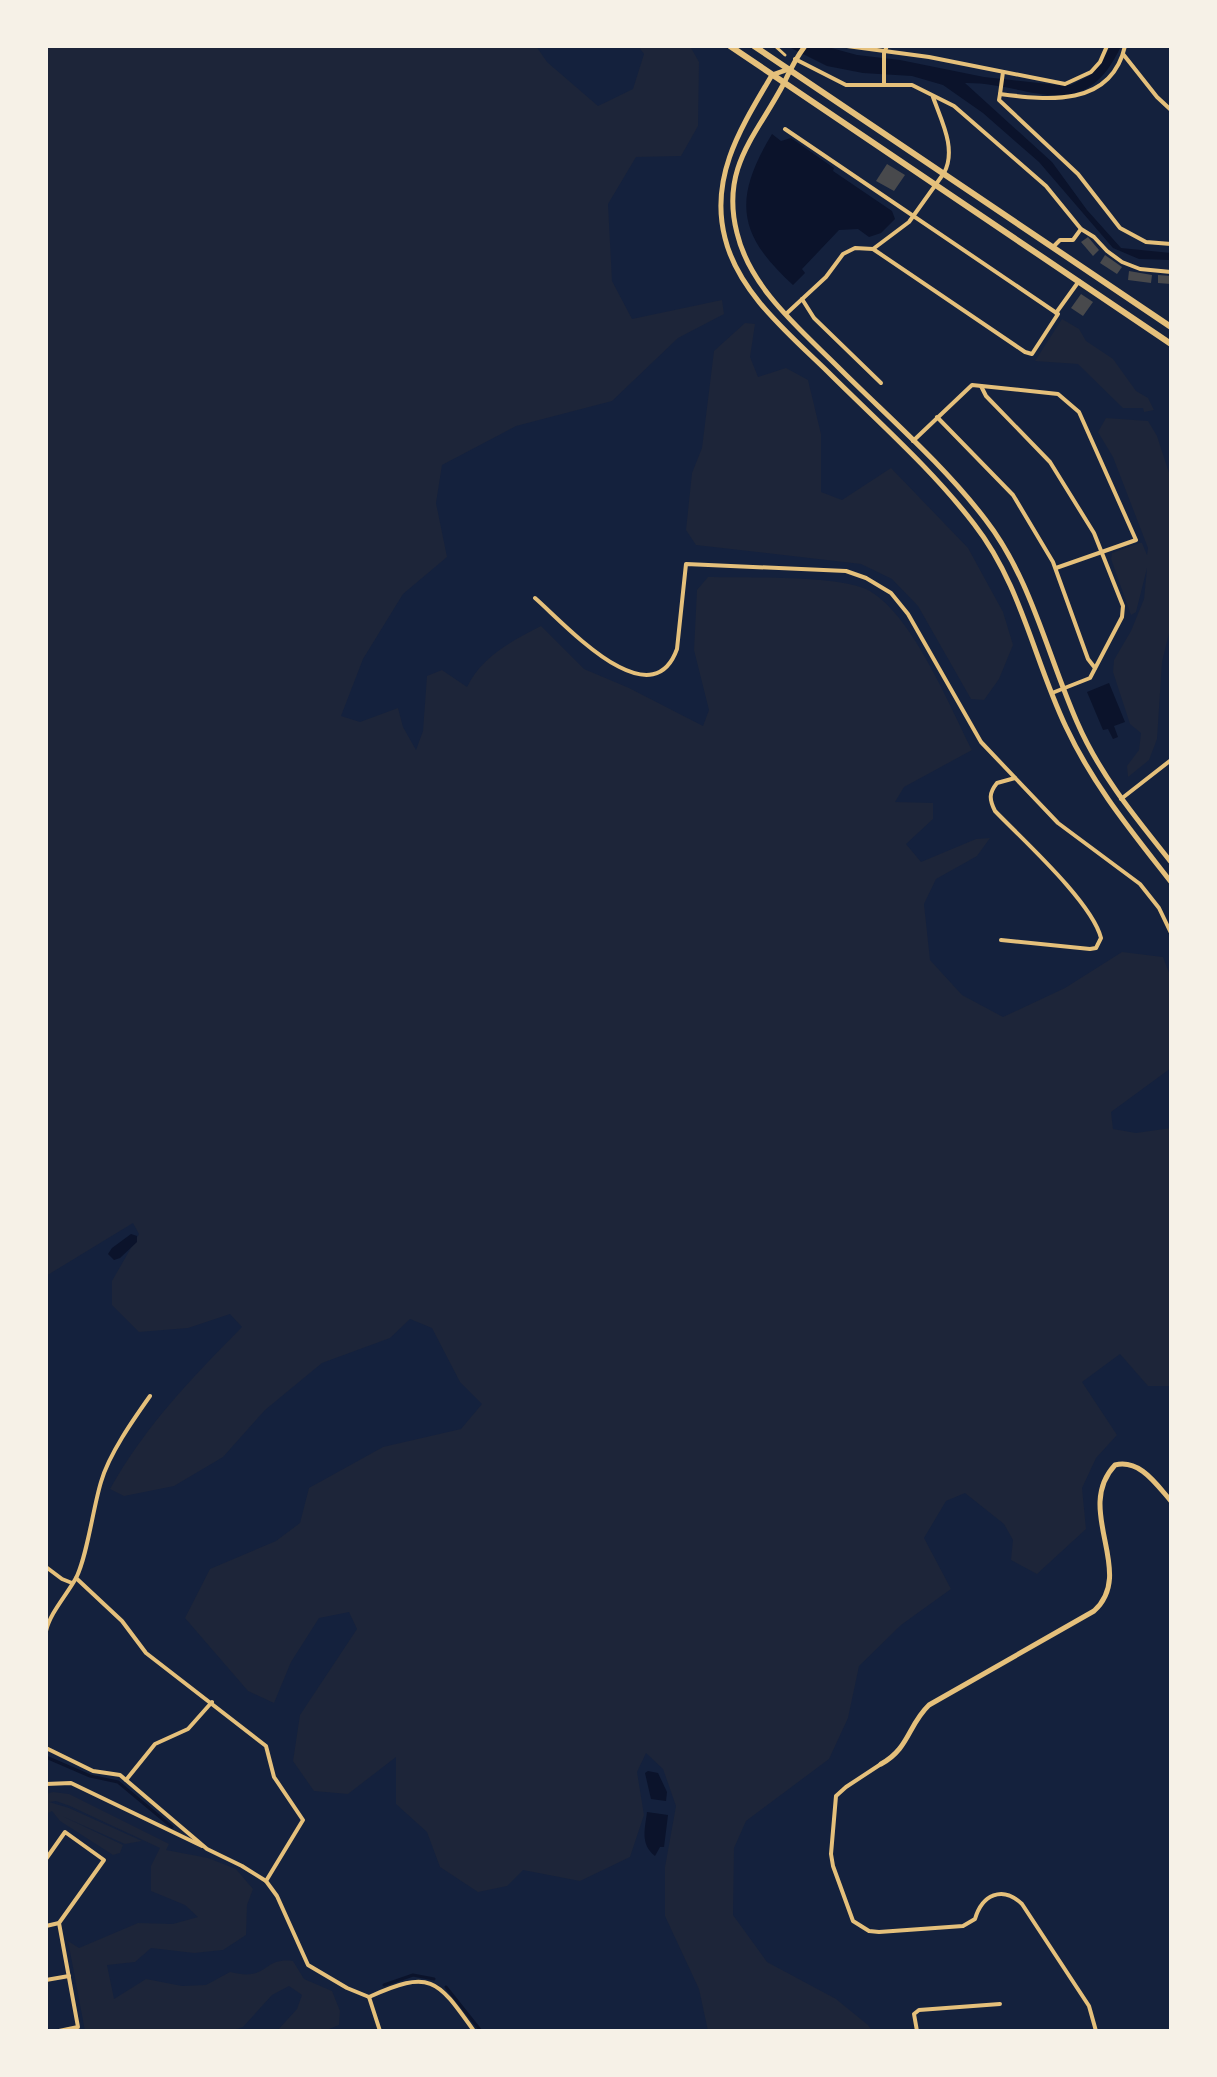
<svg xmlns="http://www.w3.org/2000/svg" width="1217" height="2077" font-family="Commissioner,sans-serif">
  <style>
    .green { fill: #1d2539 }
    .water { fill: #0b132b }
    .lines { fill: none; stroke-linecap: round; stroke-linejoin: round }
    .stream { stroke: #0b132b; stroke-width: 3 }
    .building { fill: #48494c }
    .pedestrian { stroke: #e5c07b; stroke-width: 3 }
    .minor { stroke: #e5c07b; stroke-width: 4 }
    .tertiary { stroke: #e5c07b; stroke-width: 5 }
    .secondary { stroke: #e5c07b; stroke-width: 6 }
  </style>
  <rect width="100%" height="100%" fill="#14213d"/>
  <!-- green -->
  <g class="green">
    <path d="M46,46h490l11,16 51,44 35,-17 11,-35 -6,-8h52l9,16 -1,64 -17,30 -45,1 -28,47 4,77 20,38 90,-19 2,14 -46,24 -66,63 -96,25 -74,39 -6,38 11,54 -44,37 -40,65 -22,57 19,6 38,-14 5,19 13,23 7,-19 4,-55 15,-6 25,17c15,-31 45,-46 74,-61l43,43 45,19 74,38 6,-16 -15,-60 3,-60 11,-13c38,1 126,-2 158,12 45,22 83,116 106,161l-68,37 -9,15 38,1v16l-27,25 15,18 55,-23 14,-1 -13,18 -41,23 -12,25 6,56 32,35 41,22 62,-29 57,-36 41,5 8,21v90l-60,44 2,17 23,4 35,-5v258h-23l-28,-32 -38,28 35,53 -21,23 -14,30 4,41 -49,45 -26,-14 2,-20 -9,-16 -39,-31 -19,8 -22,37 27,51 -50,36 -42,41 -11,52 -19,41 -83,62 -12,27 -1,67 34,47 69,37 32,26 4,6h-164l-9,-42 -34,-73v-49l11,-61 -13,-37 -17,-16 -9,19 7,43 -14,42 -50,24 -57,-11 -16,16 -29,6 -38,-25 -13,-35 -31,-28v-47l-48,37 -34,-3 -21,-30 7,-46 57,-86 -8,-17 -30,6 -28,44 -17,41 -26,-12 -63,-73 25,-49 66,-28 24,-18 9,-35 74,-41 78,-18 21,-25 -22,-22 -28,-54 -22,-9 -20,19 -68,25 -57,47 -42,47 -49,29 -50,10 -14,-7c36,-64 81,-110 132,-162l-12,-13 -42,14 -49,4 -27,-27v-24l27,-47 -6,-11 -87,53z"/>
    <path d="M1062,319l17,10 7,12 27,18 23,32 12,7 6,12 -10,2 -1,-4h-20l-45,-44 -43,-3z"/>
    <path d="M745,323l10,1 -5,33 8,20 28,-9 22,12 13,54v58l21,8 49,-32 77,80 35,64 10,33 -14,34 -15,21 -13,-1 -53,-93 -26,-27 -31,-15 -165,-19 -10,-15 6,-57 10,-25 12,-97z"/>
    <path d="M1106,418l42,3 9,15 14,43v146l-9,37 -5,77 -8,21 -21,17 -1,-11 12,-16 2,-17 -11,-9 -17,-52 1,-12 17,-29 13,-32 3,-31 -11,44 -5,3 -20,-56 1,-6 27,-10h3l5,12 1,-7 -35,-91 -15,-25z"/>
    <path d="M53,1792l16,2 100,50 -3,6 42,8 28,11 17,20 -6,16 -1,30 -23,15 -29,3 -43,-5 -16,14 -28,3 7,34 32,-20 36,7 24,-1 24,-13c40,10 31,-15 63,-11l11,18 28,12 8,20 -1,14 -15,6h-47l20,-22 5,-14 -13,-9 -17,9 -29,32 -13,4h-145l-17,-90 11,7 59,-25 35,1 25,-7 -13,-12 -34,-14v-25l9,-18 -90,-42 -14,-5 -7,1 20,6 73,33 -17,3 -63,-28 61,29 -3,8 -7,2 -53,-34 -8,-10 -6,3v-20z"/>
  </g>
  <!-- water -->
  <g class="water">
    <path d="M787,46h37l33,9 43,5 84,17 73,8h14l18,-9 12,-12 9,-18h11c-38,83 -91,36 -156,37l87,79 35,48 34,38 50,5v7l-32,-1 -26,-11 -74,-86 -56,-49 -40,-28 -31,-9 -49,-3 -36,-7z"/>
    <path d="M772,134l9,7 10,-3 43,30 -1,3 59,40 3,8 -14,14 -12,4 -11,-8 -19,1 -37,39 3,4 -12,12c-56,-51 -60,-86 -21,-151z"/>
    <path d="M1109,683l16,39 -11,4 4,11 -5,2 -5,-10 -5,1 -16,-38z"/>
    <path d="M131,1234l6,2v6l-17,16 -6,2 -6,-6 4,-6z"/>
    <path d="M648,1771l10,2 9,19 -1,9 -15,-2 -6,-26z"/>
    <path d="M647,1812l21,3 -4,32h-4l-5,9c-15,-12 -10,-27 -8,-44z"/>
  </g>
  <g class="lines">
    <!-- stream -->
    <g class="stream">
      <path d="M46,1757l44,19 28,6 54,45"/>
      <path d="M384,1985l29,-10 21,4"/>
      <path d="M446,1987l35,44"/>
    </g>
  </g>
  <!-- building -->
  <g class="building">
    <path d="M887,164l18,11 -11,16 -18,-10z"/>
    <path d="M1088,237l11,13 -6,6 -12,-14z"/>
    <path d="M1105,255l17,12 -5,7 -17,-11z"/>
    <path d="M1129,271l23,4 -1,8 -23,-3z"/>
    <path d="M1158,275l13,1v8l-13,-1z"/>
    <path d="M1081,294l12,8 -10,14 -12,-8z"/>
  </g>
  <g class="lines">
    <!-- pedestrian -->
    <path class="pedestrian" d="M775,46l10,9"/>
    <!-- minor -->
    <g class="minor">
      <path d="M847,46l82,11 136,27 26,-12 9,-10 7,-16"/>
      <path d="M1125,46c-14,62 -78,54 -125,48l-1,6 79,74 42,54 26,14 25,2"/>
      <path d="M1123,54l34,43 14,13"/>
      <path d="M795,59l51,26h66l42,21 92,80 35,43 13,8 13,14 15,11 18,7 31,3"/>
      <path d="M884,85v-32l3,-7"/>
      <path d="M1000,94l3,-22"/>
      <path d="M785,129l273,185 -26,40 -7,-2 -152,-103"/>
      <path d="M1053,247l7,-7h13l8,-11"/>
      <path d="M802,299l12,19 67,65"/>
      <path d="M1056,313l23,-32"/>
      <path d="M786,314l40,-37 17,-23 12,-6 18,1 36,-27 35,-49c13,-24 -3,-53 -11,-76"/>
      <path d="M981,386l5,10 64,66 44,71 29,73 -1,11 -32,61 -38,15"/>
      <path d="M937,417l76,78 40,67 35,97 7,9"/>
      <path d="M913,441l59,-56 86,9 21,18 57,128 -80,28"/>
      <path d="M535,598c29,25 116,123 142,51l9,-85 160,7 20,7 25,15 17,21 73,128 77,81 82,61 19,24 12,25"/>
      <path d="M1121,799l50,-39"/>
      <path d="M1001,940l89,9 6,-1 5,-10c-9,-36 -79,-99 -106,-127 -6,-12 -6,-18 2,-28l18,-5"/>
      <path d="M46,1567l16,12 10,4"/>
      <path d="M76,1578l46,43 24,32 120,93 8,31 29,43 -37,61"/>
      <path d="M46,1631c4,-18 20,-35 30,-53 11,-21 17,-70 25,-96 8,-28 32,-62 49,-86"/>
      <path d="M46,1748l47,23 27,4 87,74 35,17 24,15 11,15 31,69 39,23 22,9 11,34"/>
      <path d="M881,1764l-35,23 -10,9 -5,58 2,12 20,55 16,10 10,1 84,-6 12,-7c7,-24 27,-34 47,-15l67,102 7,25"/>
      <path d="M126,1780l29,-36 33,-15 24,-27"/>
      <path d="M46,1784l25,-1 131,63"/>
      <path d="M46,1859l19,-27 39,28 -45,63 -13,3"/>
      <path d="M46,1980l23,-4"/>
      <path d="M369,1997c62,-28 68,-18 105,34"/>
      <path d="M59,2031l19,-4 -19,-104"/>
      <path d="M917,2031l-3,-17 5,-4 81,-6"/>
    </g>
    <!-- tertiary -->
    <g class="tertiary">
      <path d="M805,46c-9,12 -15,24 -21,37 -27,52 -64,84 -47,150 13,55 63,96 101,134 49,49 104,96 147,152 46,59 62,135 92,203 23,53 58,95 94,140"/>
      <path d="M789,69l-17,6c-30,51 -63,101 -47,163 13,54 64,96 102,133 50,50 104,97 147,153 47,60 60,136 92,203 27,58 66,105 105,155"/>
      <path d="M881,1764c28,-15 27,-39 48,-59l165,-94c43,-39 -21,-101 21,-146 25,-6 41,19 56,36"/>
    </g>
    <!-- secondary -->
    <g class="secondary">
      <path d="M730,46l441,298"/>
      <path d="M754,46l417,281"/>
    </g>
  </g>
  <!-- border -->
  <rect width="1217" height="2077" fill="none" stroke="#f6f1e7" stroke-width="96"/>
</svg>
